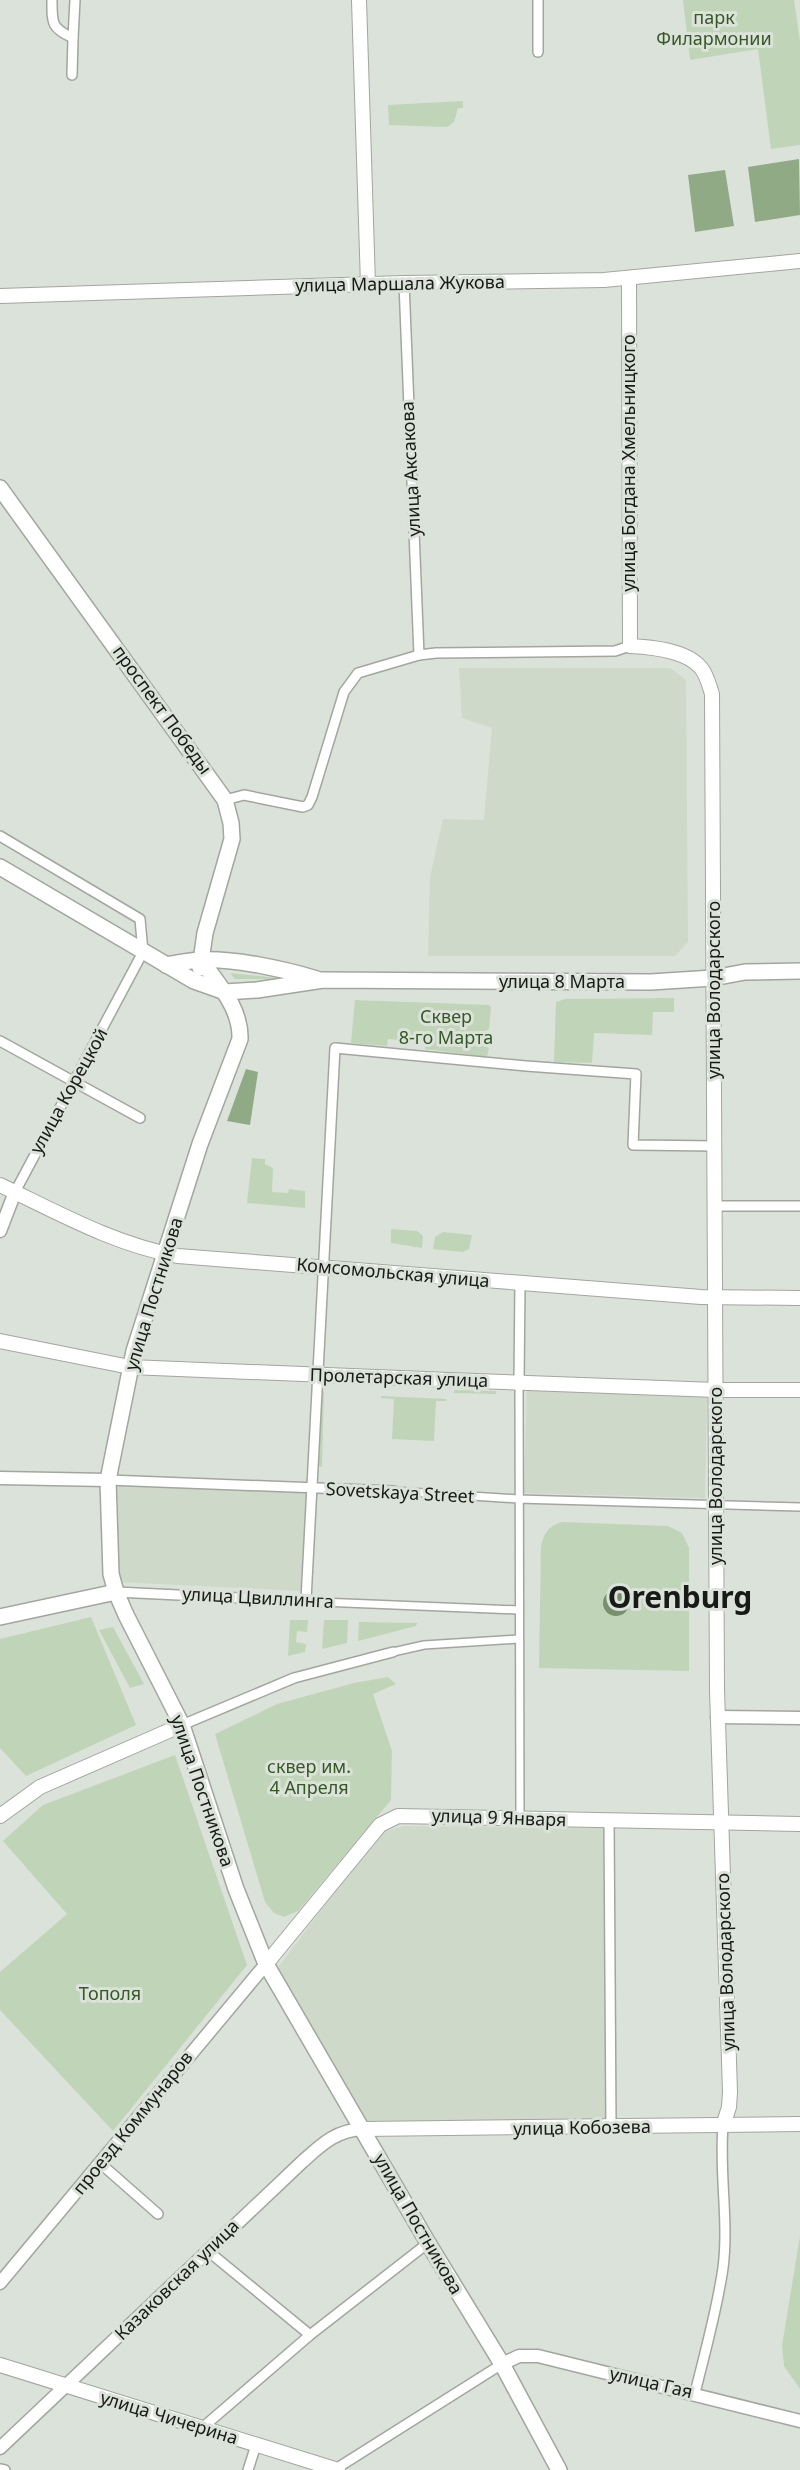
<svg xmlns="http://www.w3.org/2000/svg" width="800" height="2470" font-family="'Noto Sans',sans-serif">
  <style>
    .built { fill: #ced9c9 }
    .green { fill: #c0d5b7 }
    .forest { fill: #90aa86 }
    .water { fill: #78906e }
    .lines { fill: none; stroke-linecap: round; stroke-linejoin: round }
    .pedestrian-casing { stroke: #a1a79e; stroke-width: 10 }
    .minor-casing { stroke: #a1a79e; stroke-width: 12 }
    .tertiary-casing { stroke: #a1a79e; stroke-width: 15 }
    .secondary-casing { stroke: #a1a79e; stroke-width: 16 }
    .primary-casing { stroke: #a1a79e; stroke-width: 18 }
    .pedestrian { stroke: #fff; stroke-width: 7 }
    .minor { stroke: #fff; stroke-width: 9 }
    .tertiary { stroke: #fff; stroke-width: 12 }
    .secondary { stroke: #fff; stroke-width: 14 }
    .primary { stroke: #fff; stroke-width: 15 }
    .labels { text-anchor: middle; stroke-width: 6; stroke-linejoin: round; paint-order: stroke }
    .park-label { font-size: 18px; fill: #355825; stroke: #dbe2d9 }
    .street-label { font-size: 18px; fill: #181a17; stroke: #dbe2d9 }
    .town-label { font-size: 30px; font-weight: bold; fill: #181a17; stroke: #dbe2d9 }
  </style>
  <rect width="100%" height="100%" fill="#dbe2d9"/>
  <!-- built -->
  <g class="built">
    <path d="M459,668h211l16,12 2,262 -13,14h-247l2,-79 13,-58 41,1 8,-92 -30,-10z"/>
    <path d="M527,1388l180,7 -2,103 -181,-5z"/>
    <path d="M115,1485l193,8 -6,98 -183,-9z"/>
    <path d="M405,1826l200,2 2,292 -239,3 -92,-153 103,-137z"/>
  </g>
  <!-- green -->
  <g class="green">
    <path d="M683,0h111l6,41v104l-29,4 -13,-100 -68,11z"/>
    <path d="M463,101v7h-5l-4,14 -7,5 -58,-2 -1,-20z"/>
    <path d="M230,973l58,6h-53z"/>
    <path d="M674,998v14h-21l-1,23 -58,-2 -2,30 -38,-1 2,-60 9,-3z"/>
    <path d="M355,1000l134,5 2,2 -2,22 -4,2 -1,15 5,2 -2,9 -62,-8v-7l-37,-3 -1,7 -36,-3z"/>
    <path d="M252,1158l13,1v5l8,4 -1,24 16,1 1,-4 16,2v17l-58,-5z"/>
    <path d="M391,1229l26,2 6,5 -1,12 -31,-5z"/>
    <path d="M443,1232l29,3 -3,14 -6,3 -30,-3 2,-12z"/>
    <path d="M455,1390l41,1v3l-43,-1z"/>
    <path d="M319,1391h5l-2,76 -6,-1z"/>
    <path d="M381,1396l65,3v2h-10l-2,40 -42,-2 2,-40 -13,-1z"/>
    <path d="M563,1522l105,4 14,7 7,15v123l-150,-3 2,-122c3,-13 8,-21 22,-24z"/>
    <path d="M91,1617l45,108 -110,51 -26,-28v-109z"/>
    <path d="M290,1620h18l-1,12 -10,-1 -1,11 10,2 -1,8 -17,4z"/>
    <path d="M324,1620h24l-1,23 -25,6z"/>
    <path d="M359,1622l58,1 -1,3 -58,15z"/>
    <path d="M113,1627l31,57 -14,4 -31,-58z"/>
    <path d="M388,1677l8,7 -23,10 19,57 -1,49 -93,111 -14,6 -10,-4 -9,-11 -50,-168 62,-30 77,-21z"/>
    <path d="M175,1755l72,210 -134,166 -113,-121v-38l67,-58 -64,-73 40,-36z"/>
    <path d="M800,2236v153l-16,-23 -2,-20z"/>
  </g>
  <!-- forest -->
  <g class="forest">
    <path d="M799,159l1,56 -45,7 -7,-55z"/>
    <path d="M725,170l9,56 -39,6 -7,-57z"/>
    <path d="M246,1069l12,3 -8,53 -23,-4z"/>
  </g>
  <!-- water -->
  <circle class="water" cx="616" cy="1603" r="13"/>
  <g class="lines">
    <!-- pedestrian casing -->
    <g class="pedestrian-casing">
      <g id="pedestrian">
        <path d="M519,1381l1,438"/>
        <path d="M394,1491l124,8 282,8"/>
        <path d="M321,1602l197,8"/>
        <path d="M393,1652l31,-7 94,-6"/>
      </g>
    </g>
    <!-- minor casing -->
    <g class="minor-casing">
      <g id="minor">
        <path d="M52,0c0,23 -1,28 21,38l-1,37"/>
        <path d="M538,0v52"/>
        <path d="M73,38l2,-38"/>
        <path d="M404,283l15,372"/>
        <path d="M225,800l19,-5 59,12 5,-2 4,-8 32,-105 14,-19 61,-18 17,-2 179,-2 15,-5"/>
        <path d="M0,836l140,83 3,33 -128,240"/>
        <path d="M0,1041l140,77"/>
        <path d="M715,1206h85"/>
        <path d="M519,1381l1,-98"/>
        <path d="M108,1480l286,11"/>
        <path d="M116,1592l205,10"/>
        <path d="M306,1600l29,-552 191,18 110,8 -3,71 82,1"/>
        <path d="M182,1725l112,-47 99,-26"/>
        <path d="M609,1821l2,306"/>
        <path d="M100,2163l58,51"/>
        <path d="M208,2251l102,84"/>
        <path d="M695,2393c10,-41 22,-83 28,-125 6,-47 -4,-95 0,-142"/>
        <path d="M202,2428l108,-93 118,-92"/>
        <path d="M0,2469l5,1"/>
        <path d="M248,2470l8,-25"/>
        <path d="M334,2470l168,-106"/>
      </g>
    </g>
    <!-- tertiary casing -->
    <g class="tertiary-casing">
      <g id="tertiary">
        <path d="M0,1231l15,-39"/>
        <path d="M0,1478l108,2"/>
        <path d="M717,1717l83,1"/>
        <path d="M0,2283l266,-319"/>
        <path d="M502,2364l17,-8h19l262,65"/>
        <path d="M0,2448l302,-286c19,-17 34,-32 61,-33"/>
      </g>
    </g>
    <!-- secondary casing -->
    <g class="secondary-casing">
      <g id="secondary">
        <path d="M359,0l9,285"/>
        <path d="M629,279l1,367c21,1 56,4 71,22 6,7 8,17 11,26l5,996 13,402 -1,15 -6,19"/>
        <path d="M0,296l404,-13 200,-3 196,-19"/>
        <path d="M0,1185c57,27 115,60 178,71l523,41 99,1"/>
        <path d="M0,1341l130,26 319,13 267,10h84"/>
        <path d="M0,1816l40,-29 142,-62"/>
        <path d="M266,1964l114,-139 18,-9 402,8"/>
        <path d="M363,2129l437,-5"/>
        <path d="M0,2365l338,105"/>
      </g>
    </g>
    <!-- primary casing -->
    <g class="primary-casing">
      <g id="primary">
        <path d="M0,488l225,312 6,23 1,16 -27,94 -5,35"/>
        <path d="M0,867l194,114 31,11 32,-2 66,-10 328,2 62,-4 32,-6 55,-1"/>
        <path d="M201,960c17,24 40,48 39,79l-40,105 -66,207 -26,129 3,94 5,18 10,23 56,110 54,164 30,75 162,279 74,121 57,106"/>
        <path d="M166,965c11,-2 22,-4 33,-5 35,-2 85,9 118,19"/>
        <path d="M0,1617l116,-25"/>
      </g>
    </g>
    <!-- pedestrian -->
    <use href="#pedestrian" class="pedestrian"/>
    <!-- minor -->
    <use href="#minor" class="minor"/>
    <!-- tertiary -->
    <use href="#tertiary" class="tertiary"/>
    <!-- secondary -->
    <use href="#secondary" class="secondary"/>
    <!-- primary -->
    <use href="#primary" class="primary"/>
  </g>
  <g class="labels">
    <!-- park labels -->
    <g class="park-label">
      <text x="714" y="24">парк<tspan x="714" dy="21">Филармонии</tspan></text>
      <text x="446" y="1023">Сквер<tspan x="446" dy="21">8-го Марта</tspan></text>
      <text x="309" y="1773">сквер им.<tspan x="309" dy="21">4 Апреля</tspan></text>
      <text x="110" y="2000">Тополя</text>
    </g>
    <!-- street labels -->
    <g class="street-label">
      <text transform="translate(400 284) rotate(-1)" y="6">улица Маршала Жукова</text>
      <text transform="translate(629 463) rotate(-90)" y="6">улица Богдана Хмельницкого</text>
      <text transform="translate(411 469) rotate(-93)" y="6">улица Аксакова</text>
      <text transform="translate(162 710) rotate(54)" y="6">проспект Победы</text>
      <text x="562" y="988">улица 8 Марта</text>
      <text transform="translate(714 990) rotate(-90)" y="6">улица Володарского</text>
      <text transform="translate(69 1091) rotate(-61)" y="6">улица Корецкой</text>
      <text transform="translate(393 1273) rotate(5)" y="6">Комсомольская улица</text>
      <text transform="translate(154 1294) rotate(-73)" y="6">улица Постникова</text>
      <text transform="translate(399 1378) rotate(2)" y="6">Пролетарская улица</text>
      <text transform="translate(716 1476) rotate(-90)" y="6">улица Володарского</text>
      <text transform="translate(400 1493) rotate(3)" y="6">Sovetskaya Street</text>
      <text transform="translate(258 1598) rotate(3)" y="6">улица Цвиллинга</text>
      <text transform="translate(202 1791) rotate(71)" y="6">улица Постникова</text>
      <text transform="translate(499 1818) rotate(2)" y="6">улица 9 Января</text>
      <text transform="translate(726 1962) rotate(-92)" y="6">улица Володарского</text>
      <text transform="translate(133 2123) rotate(-51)" y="6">проезд Коммунаров</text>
      <text transform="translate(582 2128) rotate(-1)" y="6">улица Кобозева</text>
      <text transform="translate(418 2224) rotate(60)" y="6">улица Постникова</text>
      <text transform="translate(177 2280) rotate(-44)" y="6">Казаковская улица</text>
      <text transform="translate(651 2383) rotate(13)" y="6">улица Гая</text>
      <text transform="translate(169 2418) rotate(17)" y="6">улица Чичерина</text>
    </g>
    <!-- town labels -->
    <g class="town-label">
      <text x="680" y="1608">Orenburg</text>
    </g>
  </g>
</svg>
